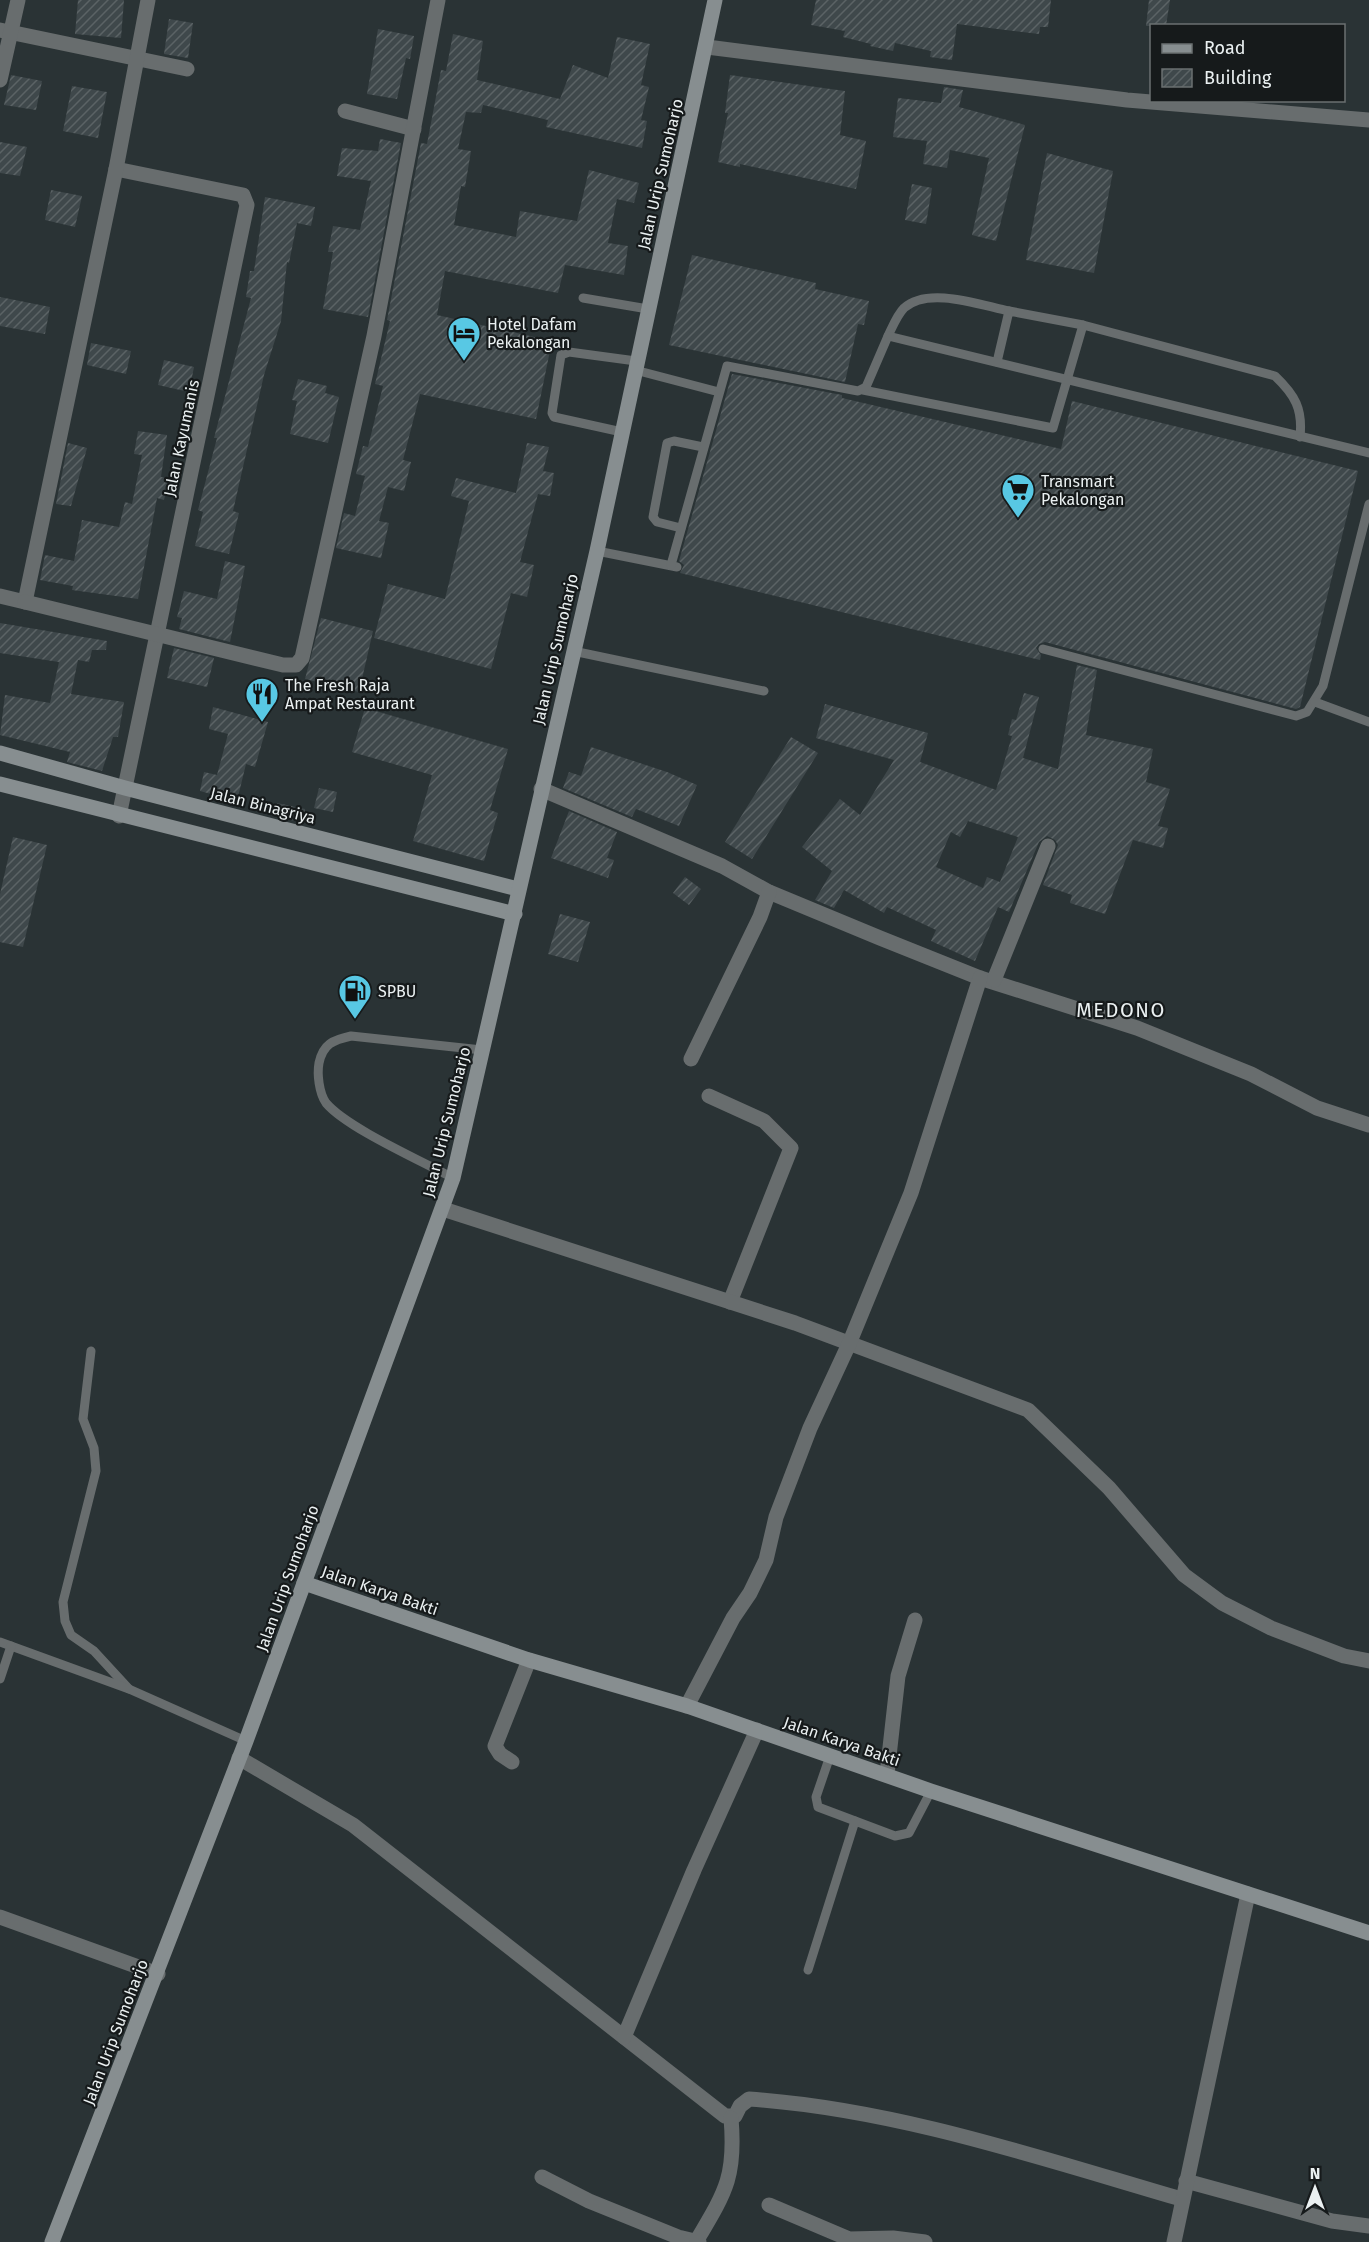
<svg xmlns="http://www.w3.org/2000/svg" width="1369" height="2242" font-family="'Fira Sans',sans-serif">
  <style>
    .building { fill: url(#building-hatch); fill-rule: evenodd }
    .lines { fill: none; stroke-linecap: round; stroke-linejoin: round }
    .lane { stroke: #686d6e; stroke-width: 9 }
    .street { stroke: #686d6e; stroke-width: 15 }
    .secondary { stroke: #878e90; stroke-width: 15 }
    .labels { text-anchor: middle; stroke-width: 4.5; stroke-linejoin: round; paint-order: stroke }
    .street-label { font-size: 16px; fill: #eaf0f1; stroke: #161a1b }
    .poi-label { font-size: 16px; fill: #eaf0f1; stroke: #161a1b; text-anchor: start }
    .quarter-label { font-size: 20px; letter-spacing: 1.5px; fill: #eaf0f1; stroke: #161a1b }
  </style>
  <defs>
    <pattern id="building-hatch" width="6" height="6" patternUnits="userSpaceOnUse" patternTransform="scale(1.5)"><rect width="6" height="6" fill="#3f484b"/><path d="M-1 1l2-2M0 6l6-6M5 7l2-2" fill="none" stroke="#5b6365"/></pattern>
  </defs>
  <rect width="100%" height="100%" fill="#2a3335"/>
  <!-- building -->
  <g class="building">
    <path d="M78,0h46l-3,38 -46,-4z"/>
    <path d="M816,0h235l-3,27h-8l-1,7 -82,-10 -5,36 -22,-3 1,-6 -36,-8 -2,8 -23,-5 1,-2 -28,-7 2,-6 -34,-6z"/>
    <path d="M1149,0h21l-4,26h-20z"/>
    <path d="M169,19l24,4 -5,35 -24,-4z"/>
    <path d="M378,29l36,7 -4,23 -4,-1 -9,41 -30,-5z"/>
    <path d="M453,34l30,7 -6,39 83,19 13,-34 35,13 9,-41 33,7 -9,41 8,2 -8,33 6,1 -5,27 -96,-21 2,-7 -65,-15 -2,8 -15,-1 -8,37 13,2 -6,36 -4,-1 -7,39 62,12 4,-26 57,10 12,-51 50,13 -5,20 -17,-4 -9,44 20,3 -4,29 -59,-10 -7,28 -113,-22 -8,44 115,26 -16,78 -116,-25 -17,66 8,2 -7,29 -16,-4 -9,34 10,2 -8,35 -45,-10 8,-35 11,3 10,-40 -9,-2 7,-28 5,1 15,-61 -8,-2 15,-63 -3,-1 34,-177 6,1 14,-74 5,1z"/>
    <path d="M11,75l31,6 -6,29 -32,-5z"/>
    <path d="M730,75l115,16 -5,44 26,6 -10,48 -116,-25v3l-22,-5 10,-49h-3z"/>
    <path d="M72,86l35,6 -9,46 -35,-7z"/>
    <path d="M944,87l19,3 -4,17 66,18 -29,116 -24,-6 17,-77 -39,-8 -3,18 -24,-4 4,-23 -34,-4 5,-39 43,5z"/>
    <path d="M380,139l21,4 -33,174 -45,-8 10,-57h-5l5,-26 27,4 11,-49 -34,-5 5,-28 36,3z"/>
    <path d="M0,142l27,5 -7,29 -20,-3z"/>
    <path d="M1047,153l66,18 -19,102 -68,-13z"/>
    <path d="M912,184l20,4 -6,36 -21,-4z"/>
    <path d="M51,190l31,6 -7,31 -30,-7z"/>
    <path d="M265,197l50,10 -4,19 -14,-3 -8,40 -2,-1 -6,59 -17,54 -31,136 6,2 -10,41 -34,-8 8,-34 -5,-2 19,-72h-3l37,-140 -5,-1 4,-26h4z"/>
    <path d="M692,255l124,28 -1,6 54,12 -5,24 -6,-1 -13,58 -176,-37z"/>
    <path d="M0,297l50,10 -5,27 -45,-8z"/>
    <path d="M91,343l40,8 -5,23 -39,-9z"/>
    <path d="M164,360l30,7 -5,25 -31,-7z"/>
    <path d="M732,374l110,21v3l219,51 11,-48 286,70 -58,236 -4,2 -251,-67 -6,2 -3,4 5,7 -1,5 -360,-87 4,-8 -5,-4z"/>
    <path d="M298,379l29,7 -2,7 14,4 -11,46 -38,-9 7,-33 -5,-1z"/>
    <path d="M138,431l29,4 -6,42 8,1 -5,22 -7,-2 -19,101 -66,-9 1,-4 -33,-6 5,-25 29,6 8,-41 37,7 6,-25 7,2 10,-49 -8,-1z"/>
    <path d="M68,443l19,5 -16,58 -15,-2z"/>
    <path d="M527,443l22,4 -6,24 11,2 -4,23 -12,-2 -18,68 14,3 -7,32 -16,-4 -20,76 -117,-31 14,-54 57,15 24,-98 -18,-5 5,-18 60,15z"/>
    <path d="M225,561l20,5 -15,76 -51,-13 3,-11 -5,-1 7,-26 33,8z"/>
    <path d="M321,618l52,13 -14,61 -54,-13z"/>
    <path d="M0,623l107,18 -1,9h-14l-3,12 -11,-2 -7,34 53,8 -6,35h-5l-11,34 -35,-9 3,-10 -70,-17 5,-40 45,8 9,-41 -59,-9z"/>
    <path d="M174,648l40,10 -7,29 -40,-9z"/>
    <path d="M1077,665l20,5 -11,65 67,14 -7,33 24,7 -12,37 10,2 -5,20 -30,-8 -28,74 -35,-11 2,-8 -29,-10 15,-40 -3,-5 -8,-4 -8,6 -30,70 -11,-5 -23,54 -44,-20 5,-11 -49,-23 -3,6 -40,-23 -10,18 -19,-8 17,-29 -30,-24 38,-48 20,16 34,-55 -78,-22 9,-34 103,29 -8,29 76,28 16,-54 -4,-1 4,-16 4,1 8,-27 15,4 -16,61 35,11zM968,821l50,16 -18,45 -13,-5 -4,11 -47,-21 15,-35 9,5z"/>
    <path d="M213,707l55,15 -13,45 -9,-3 -9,37 -37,-10 4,-19 13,3 11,-41 -19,-5z"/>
    <path d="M365,708l143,41 -18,61 8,3 -14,48 -71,-20 19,-66 -80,-23z"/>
    <path d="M791,737l27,16 -66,106 -27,-17z"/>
    <path d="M591,747l76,25 30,13 -18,41 -43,-17 -4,8 -69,-29 6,-16 12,4z"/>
    <path d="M319,788l18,4 -4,20 -19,-4z"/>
    <path d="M277,803l28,6 -3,14 -27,-7z"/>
    <path d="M569,811l48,21 -10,26 7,2 -6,18 -57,-20z"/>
    <path d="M13,837l34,8 -24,102 -23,-5v-48z"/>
    <path d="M685,877l16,12 -12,16 -16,-12z"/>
    <path d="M560,914l30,8 -12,40 -30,-8z"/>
  </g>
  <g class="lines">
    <!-- lane -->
    <g class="lane">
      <path d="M583,298l65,11"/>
      <path d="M888,336c4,-8 9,-21 16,-28 24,-22 76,-3 105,3"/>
      <path d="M997,362l12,-51 74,14"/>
      <path d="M635,370l84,22"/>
      <path d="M863,390l190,38 30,-103 192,51c20,19 28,33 25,61"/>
      <path d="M622,432l-68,-15 -2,-4 9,-58 8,-3 67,9"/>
      <path d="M681,528l-24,-6 -4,-5 14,-74 7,-2 29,6"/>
      <path d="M597,551l80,16"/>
      <path d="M671,565l56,-199 131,25 8,-4 22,-51 481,117"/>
      <path d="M1043,649l253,67 11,-4 16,-26 46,-182"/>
      <path d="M573,651l191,40"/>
      <path d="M1315,702l54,20"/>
      <path d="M453,1178c-31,-17 -106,-50 -127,-75 -7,-10 -9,-29 -7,-40 4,-19 14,-23 32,-27l131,14"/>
      <path d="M91,1351l-8,68 11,29 2,23 -33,131 2,19 6,14 23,16 35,38"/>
      <path d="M0,1642l129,47 117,52"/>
      <path d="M0,1679l11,-33"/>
      <path d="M830,1756l-14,41 2,10 77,29 14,-3 22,-42"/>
      <path d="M808,1970l47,-149"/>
    </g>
    <!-- street -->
    <g class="street">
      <path d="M0,30l187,39"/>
      <path d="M707,47l420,53 242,20"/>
      <path d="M0,80l18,-80"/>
      <path d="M345,111l69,18"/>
      <path d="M116,169l127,26 4,10 -128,611"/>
      <path d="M0,596l25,6 91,-433 32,-169"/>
      <path d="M25,602l258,63h13l6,-7 72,-322 64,-336"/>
      <path d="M541,789l181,77 47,26 111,46 100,40 157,50 114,46 66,34 52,17"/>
      <path d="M994,980l54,-134"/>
      <path d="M691,1059l69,-142 9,-25"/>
      <path d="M709,1096l55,25 27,27 -61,154"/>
      <path d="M443,1209l352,114 233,87 81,78 75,87 38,28 49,25 73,28 25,5"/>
      <path d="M687,1706l46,-88 17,-25 16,-33 10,-43 34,-89 39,-84 62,-151 69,-215"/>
      <path d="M239,1758l114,67 372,291h10l5,-10 9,-7c147,10 291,59 432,100"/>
      <path d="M512,1762l-12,-8 -5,-8 34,-86"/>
      <path d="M887,1774l11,-98 17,-56"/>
      <path d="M0,1917l158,57"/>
      <path d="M624,2037l70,-167 63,-140"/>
      <path d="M542,2177l47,24 89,36 21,5"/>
      <path d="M1186,2181l146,40 37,5"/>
      <path d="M769,2205l80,34 44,-1 32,4"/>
      <path d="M697,2240c29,-49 39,-64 34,-122"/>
      <path d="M1174,2242l74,-348"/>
    </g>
    <!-- secondary -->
    <g class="secondary">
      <path d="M0,753l125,35 393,101"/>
      <path d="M0,784l515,130"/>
      <path d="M304,1583l225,77 158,46 244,85 438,142"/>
      <path d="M52,2242l194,-501 207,-563 144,-627 118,-551"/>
    </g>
  </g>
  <!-- icons -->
  <defs>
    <g id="hotel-pin" transform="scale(1.725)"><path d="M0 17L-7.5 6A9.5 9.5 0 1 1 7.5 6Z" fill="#58c8e4" stroke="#161a1b"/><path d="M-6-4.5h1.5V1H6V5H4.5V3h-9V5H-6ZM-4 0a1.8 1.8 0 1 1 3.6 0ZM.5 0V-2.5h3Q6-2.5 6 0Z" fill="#111"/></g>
    <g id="supermarket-pin" transform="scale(1.725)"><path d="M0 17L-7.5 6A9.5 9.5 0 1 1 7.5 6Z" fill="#58c8e4" stroke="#161a1b"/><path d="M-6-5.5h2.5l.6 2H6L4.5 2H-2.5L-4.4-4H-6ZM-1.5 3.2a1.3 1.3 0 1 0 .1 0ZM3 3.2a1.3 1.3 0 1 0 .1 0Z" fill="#111"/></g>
    <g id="restaurant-pin" transform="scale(1.725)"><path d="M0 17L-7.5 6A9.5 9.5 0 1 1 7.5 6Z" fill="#58c8e4" stroke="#161a1b"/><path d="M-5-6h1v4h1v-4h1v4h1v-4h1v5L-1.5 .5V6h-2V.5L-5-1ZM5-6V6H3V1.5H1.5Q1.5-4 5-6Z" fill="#111"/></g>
    <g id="fuel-pin" transform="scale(1.725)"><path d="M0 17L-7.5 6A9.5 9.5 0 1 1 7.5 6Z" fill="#58c8e4" stroke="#161a1b"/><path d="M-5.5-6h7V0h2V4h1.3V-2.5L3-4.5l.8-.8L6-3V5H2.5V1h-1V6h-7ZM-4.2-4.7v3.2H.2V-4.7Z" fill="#111"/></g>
  </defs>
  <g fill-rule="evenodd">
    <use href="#hotel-pin" x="464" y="333"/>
    <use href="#supermarket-pin" x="1018" y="490"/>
    <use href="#restaurant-pin" x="262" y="694"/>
    <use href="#fuel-pin" x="355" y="991"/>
  </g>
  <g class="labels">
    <!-- street labels -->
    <g class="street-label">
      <text transform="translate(660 174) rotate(-77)" y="6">Jalan Urip Sumoharjo</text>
      <text transform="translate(181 438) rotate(-78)" y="6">Jalan Kayumanis</text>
      <text transform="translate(555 649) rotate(-77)" y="6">Jalan Urip Sumoharjo</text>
      <text transform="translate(263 805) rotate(14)" y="6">Jalan Binagriya</text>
      <text transform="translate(446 1122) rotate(-76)" y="6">Jalan Urip Sumoharjo</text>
      <text transform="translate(287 1578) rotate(-70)" y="6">Jalan Urip Sumoharjo</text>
      <text transform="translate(380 1590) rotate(19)" y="6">Jalan Karya Bakti</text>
      <text transform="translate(842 1741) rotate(19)" y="6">Jalan Karya Bakti</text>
      <text transform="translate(115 2032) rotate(-69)" y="6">Jalan Urip Sumoharjo</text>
    </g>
    <!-- poi labels -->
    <g class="poi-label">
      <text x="487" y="330">Hotel Dafam<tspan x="487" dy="18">Pekalongan</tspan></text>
      <text x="1041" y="487">Transmart<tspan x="1041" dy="18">Pekalongan</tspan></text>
      <text x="285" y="691">The Fresh Raja<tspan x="285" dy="18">Ampat Restaurant</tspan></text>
      <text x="378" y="997">SPBU</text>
    </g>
    <!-- quarter labels -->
    <g class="quarter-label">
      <text x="1121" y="1017">MEDONO</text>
    </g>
  </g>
  <!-- legend -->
  <rect x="1150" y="24" width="195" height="78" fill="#161a1b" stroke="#6b7071" stroke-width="1.5"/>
  <rect x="1162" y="44" width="30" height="9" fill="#878e90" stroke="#6b7071" stroke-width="1.5"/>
  <text x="1204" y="54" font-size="18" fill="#eaf0f1">Road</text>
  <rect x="1162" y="69" width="30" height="18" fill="url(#building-hatch)" stroke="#6b7071" stroke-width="1.5"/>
  <text x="1204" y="84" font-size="18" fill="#eaf0f1">Building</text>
  <!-- north arrow -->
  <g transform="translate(1315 2188)" stroke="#161a1b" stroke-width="4.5" paint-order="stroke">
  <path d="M0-4.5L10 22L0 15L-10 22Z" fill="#eaf0f1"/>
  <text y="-9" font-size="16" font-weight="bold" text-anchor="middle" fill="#eaf0f1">N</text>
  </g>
</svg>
